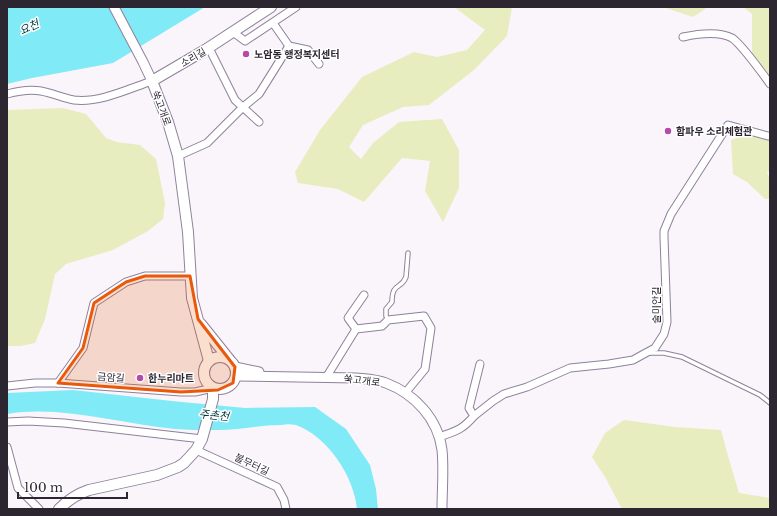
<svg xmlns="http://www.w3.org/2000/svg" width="777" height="516" font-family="'Libre Baskerville','Noto Sans KR',serif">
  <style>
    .green { fill: #e7edbf }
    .water { fill: #80eaf7 }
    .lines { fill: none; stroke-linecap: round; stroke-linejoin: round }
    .service-casing { stroke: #8f809b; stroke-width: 5.5 }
    .minor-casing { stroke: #8f809b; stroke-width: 9 }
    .tertiary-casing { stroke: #8f809b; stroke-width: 11 }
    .secondary-casing { stroke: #8f809b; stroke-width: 12 }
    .service { stroke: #fff; stroke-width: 3.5 }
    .minor { stroke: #fff; stroke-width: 7 }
    .tertiary { stroke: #fff; stroke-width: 9 }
    .secondary { stroke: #fff; stroke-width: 10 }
    .marked { fill: #e8590c; fill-opacity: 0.2; stroke: #e8590c; stroke-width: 3; stroke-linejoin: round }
    .poi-dot { fill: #b54aaa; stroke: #fff; stroke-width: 1.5 }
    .labels { text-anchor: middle; stroke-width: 3; stroke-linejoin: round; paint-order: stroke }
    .poi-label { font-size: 10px; font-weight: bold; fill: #2c2631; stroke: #fff; text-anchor: start }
    .street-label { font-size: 10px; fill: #2c2631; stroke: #fff }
    .water-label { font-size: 11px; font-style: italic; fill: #01373c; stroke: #fff }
  </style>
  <rect width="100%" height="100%" fill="#f9f5fb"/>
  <!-- green -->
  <g class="green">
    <path d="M454,7h58l-5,29 -33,34 -45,35 -26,2 -40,18 -14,22 12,12 12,-16 26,-21 43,-3 17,31v38l-16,34 -18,-31 5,-30 -28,-3 -38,44 -26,-13 -40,-6 -3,-11 25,-42 42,-53 52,-25 23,5 30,-7 18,-20z"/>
    <path d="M663,7h45l-15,10z"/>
    <path d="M743,7h27v71l-18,-23v-41z"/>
    <path d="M63,108l23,6 20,24 11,4 23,3 16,14 9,44 -2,16 -15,12 -35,19 -47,14 -11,10 -10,45 -10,24 -15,3h-13v-236z"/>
    <path d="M753,133l17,5v33l-3,1 3,8v19h-5l-18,-17 -14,-8 -2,-34z"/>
    <path d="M624,420l51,7 46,3 7,26 11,37 31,5v11h-148l-17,-32 -13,-20 13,-24z"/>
  </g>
  <!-- water -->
  <g class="water">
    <path d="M7,7h198l-92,56 -81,15 -25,6z"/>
    <path d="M73,390l99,11 73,7 70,-1 31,22 24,36 6,24 2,20h-21c-3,-33 -30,-73 -61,-84 -5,-1 -10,-1 -15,0 -23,0 -46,6 -69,5 -12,0 -25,0 -37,-1 -55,-5 -113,-24 -168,-15v-21z"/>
  </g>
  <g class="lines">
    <!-- service casing -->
    <g class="service-casing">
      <g id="service">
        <path d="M388,320l-2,-4v-7l6,-7c0,-20 9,-12 14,-25l2,-24"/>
        <path d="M649,353h15l18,4 78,38 10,8"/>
      </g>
    </g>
    <!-- minor casing -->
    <g class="minor-casing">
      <g id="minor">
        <path d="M273,23l16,23 19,4 11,14"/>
        <path d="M233,32l12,9 51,-34"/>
        <path d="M683,37c14,-3 36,-6 49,1 9,6 31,36 38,46"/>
        <path d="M209,48l26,52 24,22"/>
        <path d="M7,94c11,-3 22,-5 34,-3 11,2 22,7 33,9 26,3 54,-11 78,-19"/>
        <path d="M178,156l29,-13 36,-36 16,-13 30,-48"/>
        <path d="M356,329l26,-3 6,-6 36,-4 7,12 -6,41 -19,23"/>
        <path d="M327,376l29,-47 -8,-11 16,-23"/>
        <path d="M58,383l25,-35 11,-45 32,-21 19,-6h45"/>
        <path d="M7,386l28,-3h23l123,9h14l18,-4"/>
        <path d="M474,416l19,-15 11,-7 23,-7 43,-19 39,-4 24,-4 9,-5 13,-7 9,-14 3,-12 -3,-85v-6l7,-17 57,-89 40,11h2"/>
        <path d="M7,422l21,-1 36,2 138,16"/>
        <path d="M439,437c17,-6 23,-7 35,-21l-5,-8 11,-44"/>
        <path d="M7,447l11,41 21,21"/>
        <path d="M196,450l81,37 7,13 2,9"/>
      </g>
    </g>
    <!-- tertiary casing -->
    <g class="tertiary-casing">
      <g id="tertiary">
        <path d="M114,7l29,55 9,19"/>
        <path d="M235,367l24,5"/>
        <path d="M236,376l120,2c10,1 20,1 30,5 29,11 52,36 56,67 2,19 0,40 0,59"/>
      </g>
    </g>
    <!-- secondary casing -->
    <g class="secondary-casing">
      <g id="secondary">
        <path d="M201,324l28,35"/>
        <circle cx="220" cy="373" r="16"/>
        <path d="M209,361l-17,-63 -4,-66 -10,-76 -10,-34 -16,-41 53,-31 66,-43"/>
        <path d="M59,509c9,-9 18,-15 30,-19l68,-15 21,-8 6,-4 12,-13 6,-11 11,-40v-11"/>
      </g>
    </g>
    <!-- service -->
    <use href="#service" class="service"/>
    <!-- minor -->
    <use href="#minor" class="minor"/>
    <!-- tertiary -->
    <use href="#tertiary" class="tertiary"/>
    <!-- secondary -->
    <use href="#secondary" class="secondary"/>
  </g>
  <!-- marked area -->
  <path class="marked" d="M145,276h45l8,43 37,48 -2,16 -15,7 -37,2 -123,-9 25,-35 11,-45 32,-21z"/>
  <!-- markers -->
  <g class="poi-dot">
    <circle cx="246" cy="54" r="4"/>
    <circle cx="668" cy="131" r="4"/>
    <circle cx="140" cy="378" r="4"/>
  </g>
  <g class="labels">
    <!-- poi labels -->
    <g class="poi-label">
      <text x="254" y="58">노암동 행정복지센터</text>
      <text x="676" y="135">함파우 소리체험관</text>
      <text x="148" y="382">한누리마트</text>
    </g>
    <!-- street labels -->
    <g class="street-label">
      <text transform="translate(193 57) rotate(-30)" y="4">소리길</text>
      <text transform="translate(162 108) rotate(69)" y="4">쑥고개로</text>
      <text transform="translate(656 305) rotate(-90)" y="4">술미안길</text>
      <text transform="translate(111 377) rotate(4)" y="4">금암길</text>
      <text transform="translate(362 380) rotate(7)" y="4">쑥고개로</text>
      <text transform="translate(252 464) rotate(25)" y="4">불무터길</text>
    </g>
    <!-- water labels -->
    <g class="water-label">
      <text transform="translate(29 27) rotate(-25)" y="4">요천</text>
      <text transform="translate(214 415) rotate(6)" y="4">주촌천</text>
    </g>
  </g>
  <!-- border -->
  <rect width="777" height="516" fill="none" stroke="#2c2631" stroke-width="16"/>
  <!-- scale -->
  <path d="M18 492v6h109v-6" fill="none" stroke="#2c2631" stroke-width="2"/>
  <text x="24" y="492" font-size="12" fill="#2c2631" stroke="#ffffff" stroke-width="3" paint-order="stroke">100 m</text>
</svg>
